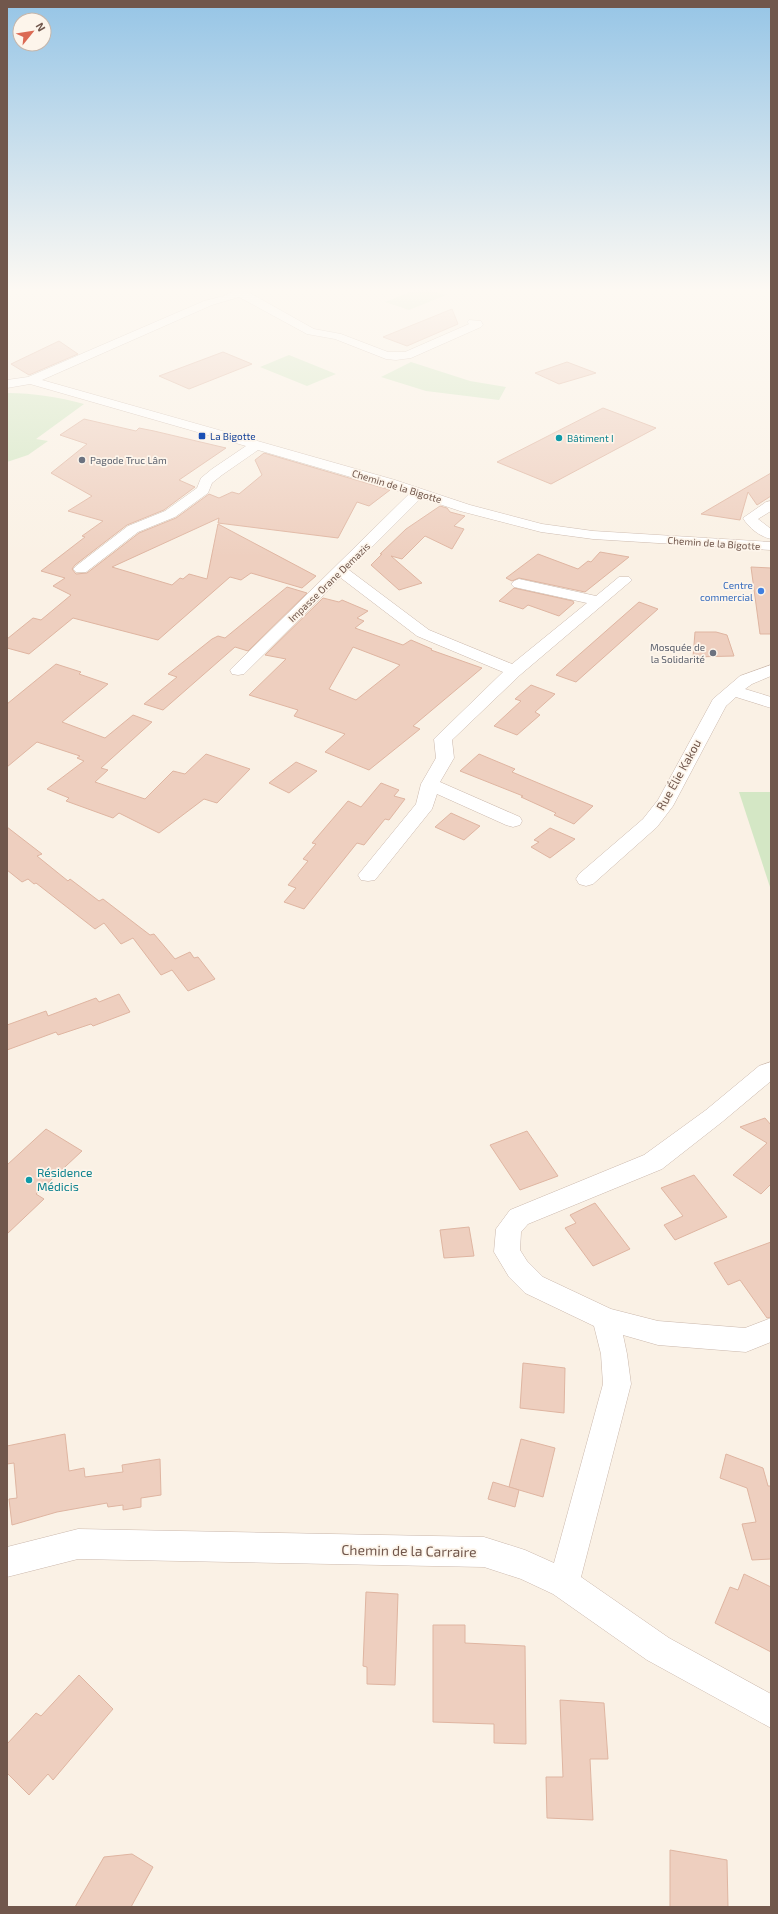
<svg xmlns="http://www.w3.org/2000/svg" width="778" height="1914" font-family="'Exo 2',sans-serif">
  <style>
    .green { fill: #d4e7c5 }
    .building { fill: #eecfbf; stroke: #dfb5a1; fill-rule: evenodd }
    .lines { fill: none; stroke-linecap: round; stroke-linejoin: round }
    .minor-casing { stroke: #cbb8ac; stroke-width: 1 }
    .minor { fill: #fff; fill-rule: evenodd }
    .transit-dot { fill: #1a4fb4; stroke: #fdf5eb; stroke-width: 1.5 }
    .culture-dot { fill: #0f9aa8; stroke: #fdf5eb; stroke-width: 1.5 }
    .worship-dot { fill: #6b7280; stroke: #fdf5eb; stroke-width: 1.5 }
    .shop-dot { fill: #3f7fe0; stroke: #fdf5eb; stroke-width: 1.5 }
    .labels { text-anchor: middle; stroke-width: 3.5; stroke-linejoin: round; paint-order: stroke }
    .far-transit-label { font-size: 10px; fill: #164399; stroke: #fdf5eb; text-anchor: start }
    .far-culture-label { font-size: 10px; fill: #0d838f; stroke: #fdf5eb; text-anchor: start }
    .far-worship-label { font-size: 10px; fill: #5b616d; stroke: #fdf5eb; text-anchor: start }
    .far-street-label { font-size: 10px; fill: #71574c; stroke: #fdf5eb }
    .far-shop-label { font-size: 10px; fill: #366cbe; stroke: #fdf5eb; text-anchor: end }
    .street-label { font-size: 12px; fill: #71574c; stroke: #fdf5eb }
    .culture-label { font-size: 12px; fill: #0d838f; stroke: #fdf5eb; text-anchor: start }
    .near-street-label { font-size: 14px; fill: #71574c; stroke: #fdf5eb }
  </style>
  <rect width="100%" height="100%" fill="#faf1e5"/>
  <!-- green -->
  <g class="green">
    <path d="M418,289h8l20,6 -37,15 -24,-8z"/>
    <path d="M289,355l47,19 -29,12 -47,-19z"/>
    <path d="M411,362l59,19 36,6 -7,13 -73,-9 -45,-14z"/>
    <path d="M7,393c27,0 51,4 77,11l-48,35 12,2 -20,14 -21,7z"/>
    <path d="M739,792h32v95h-1z"/>
  </g>
  <!-- building -->
  <g class="building">
    <path d="M452,309l6,15 -51,22 -24,-9z"/>
    <path d="M59,341l19,13 -49,21 -18,-11z"/>
    <path d="M223,352l29,12 -63,25 -30,-13z"/>
    <path d="M567,362l29,11 -37,11 -24,-11z"/>
    <path d="M603,408l53,20 -105,56 -54,-22z"/>
    <path d="M84,419l52,12 3,-3 15,3 72,17 -47,32 16,7 -31,23 -37,15 -52,40 -3,4 4,5 11,-1 52,-40 37,-15 33,-24 10,4 13,-6 7,2 23,-19 -7,-15 9,-7 126,37 -21,16 -12,-4 -19,36 -120,-15 1,-5 -107,49 60,18 8,-7 3,1 6,-5 18,5 11,-55 98,52 -14,12 -51,-15 -10,7 -11,-3 -72,63 -85,-22 -44,36 -22,-6v-9l26,-21 8,2 30,-25 -18,-9 12,-8 -24,-7 44,-34 -3,-1 21,-15 -35,-10 24,-15 -41,-23 36,-29 -27,-9z"/>
    <path d="M771,473v23l-14,9 -9,-13 -8,28 -39,-6z"/>
    <path d="M440,506l7,2 3,4 15,4 -11,10 10,3 -12,20 -27,-13 -23,23 -11,-3 31,27 -23,7 -28,-25 11,-11h-2l26,-25z"/>
    <path d="M600,552l29,5 -44,35 -66,-14 -7,3 -6,-3 32,-24 40,15 10,-8 3,1z"/>
    <path d="M751,567l20,1v66h-11z"/>
    <path d="M287,587l20,6 -59,58 -13,-4 -72,63 -19,-6 33,-27 -9,-3 44,-35 6,-3 7,2z"/>
    <path d="M514,588l59,13 1,2 -15,13 -31,-11 -5,4 -24,-8z"/>
    <path d="M323,598l16,4 3,-2 26,11 -11,7 7,3 -9,7 48,17 8,-5 21,9 -1,1 51,18 -69,58 7,3 -51,41 -44,-18 20,-18 -51,-18 4,-6 -49,-15 37,-36 -21,-4zM353,647l47,18 -44,35 -27,-11z"/>
    <path d="M639,602l19,7 -82,73 -20,-7z"/>
    <path d="M695,632h21l11,3 7,21 -41,1z"/>
    <path d="M56,664l25,8 -2,2 29,10 -46,38 43,16 28,-23 19,7 -51,46 7,2 -13,12 50,17 28,-28 12,3 21,-20 44,15 -33,34 -13,-4 -45,34 -40,-20 -6,5 -47,-17 3,-3 -22,-9 37,-28 -7,-3 3,-2 -43,-14 -30,25v-63z"/>
    <path d="M531,685l24,9 -20,18 5,3 -23,20 -23,-9 27,-25 -6,-2z"/>
    <path d="M479,754l36,15 -3,3 81,34 -19,18 -20,-9 2,-2 -35,-16 2,-1 -63,-25z"/>
    <path d="M296,762l21,9 -28,22 -20,-10z"/>
    <path d="M381,783l18,7 -5,6 11,3 -16,21 -4,-1 -21,26 -7,-2 -53,66 -20,-7 12,-14 -8,-3 20,-24 -5,-2 13,-15 -4,-1 36,-42 13,6z"/>
    <path d="M451,813l11,5 18,8 -16,14 -29,-13z"/>
    <path d="M7,827l35,27 -5,2 31,25 2,-2 29,22 4,-2 47,36 4,-1 21,25 15,-7 4,6 4,-1 17,22 -27,12 -16,-21 -11,5 -28,-37 -12,6 -17,-21 -9,6 -59,-46 -2,1 -6,-5 -6,3 -15,-12z"/>
    <path d="M550,828l25,11 -25,19 -19,-11 8,-5 -5,-2z"/>
    <path d="M119,994l11,18 -37,14 -2,-2 -33,11 -2,-3 -49,18v-25l39,-14 2,5 48,-18 3,4z"/>
    <path d="M765,1118l6,7v59l-10,10 -28,-19 34,-32 -27,-16z"/>
    <path d="M46,1129l36,22 -46,43 8,5 -37,35v-69z"/>
    <path d="M527,1131l31,45 -38,14 -30,-45z"/>
    <path d="M694,1175l33,42 -52,23 -11,-15 19,-9 -22,-28z"/>
    <path d="M595,1203l35,46 -37,17 -28,-38 11,-5 -6,-8z"/>
    <path d="M469,1227l5,29 -30,2 -4,-28z"/>
    <path d="M771,1242v75l-4,1 -27,-38 -12,5 -14,-22z"/>
    <path d="M523,1363l42,5 -1,45 -44,-5z"/>
    <path d="M65,1434l4,37 15,-3 1,9 38,-5 -1,-7 38,-6 1,36 -20,3v9l-18,3v-5l-15,2 -1,-4 -50,9 -45,13 -3,-26 8,-1 -3,-35 -7,1v-18z"/>
    <path d="M521,1439l34,9 -12,49 -34,-10z"/>
    <path d="M726,1454l37,14 5,18h3v73l-19,1 -10,-36 14,-2 -9,-34 -27,-10z"/>
    <path d="M493,1482l26,8 -4,17 -27,-8z"/>
    <path d="M744,1574l27,13v65l-56,-29 15,-36 8,3z"/>
    <path d="M366,1592l32,2 -3,91 -28,-1v-17l-4,-1z"/>
    <path d="M433,1625h32v18l60,3 1,98 -32,-1v-19l-61,-2z"/>
    <path d="M79,1675l34,34 -60,71 -5,-6 -19,21 -22,-22v-29l29,-31 5,3z"/>
    <path d="M560,1700l44,3 4,56h-18l3,61 -46,-2 -1,-41h17z"/>
    <path d="M670,1850l57,10 1,47h-58z"/>
    <path d="M132,1854l21,13 -22,40h-56l29,-50z"/>
  </g>
  <g class="lines">
    <!-- minor casing -->
    <g class="minor-casing">
      <g id="minor">
        <path d="M237,289h15l-4,3 66,37 27,5 47,18h17l64,-28 -2,-2 2,-2 12,1 2,4 -2,2 -70,31 -15,2 -10,-1 -51,-20 -28,-5 -68,-37 -27,8 -170,75 353,100 75,25 72,19 51,7 178,11v8l-178,-11 -52,-7 -81,-21 -39,-13 -72,72 80,60 83,34 75,-61 -73,-16 -3,-3 3,-3 5,-2 77,17 23,-19h10l3,3 -112,95 -68,65 2,18 -14,24 80,35 2,4 -2,4 -7,2 -7,-2 -69,-31 -5,15 -57,71 -7,1 -7,-1 -3,-5 58,-71 5,-20 15,-26 -2,-19 69,-67 -86,-36 -76,-58 -97,96 -6,1 -6,-1 -2,-4 179,-176 -151,-44 -36,25 -10,8 -4,10 -33,24 -37,15 -52,40h-10l-3,-3 3,-3 52,-40 37,-15 32,-23 4,-10 11,-9 34,-23 -216,-62 -23,4v-8l21,-3 176,-76 20,-5z"/>
        <path d="M771,501v10l-13,8 13,10v10c-12,-3 -22,-11 -28,-21l23,-16z"/>
        <path d="M771,665v11l-19,8 -7,5 26,8v11l-35,-11 -10,9 -53,100 -16,21 -64,57 -7,2 -7,-2 -3,-5 3,-5 64,-55 15,-19 55,-101 27,-23z"/>
        <path d="M771,1062v19l-49,41 -60,47 -134,55 -7,8 -1,18 7,11 16,16 68,32 47,12 87,7 26,-10v24l-25,10 -88,-7 -35,-10 4,19 4,30 -50,193 88,61 102,56v34l-124,-68 -94,-66 -32,-15 -37,-12 -406,-8 -71,18v-30l71,-18 406,8 41,13 29,13 49,-179 -2,-30 -7,-28 -69,-33 -16,-16 -15,-25 2,-23 14,-19 134,-55 62,-45 53,-44z"/>
      </g>
    </g>
    <!-- minor -->
    <use href="#minor" class="minor"/>
  </g>
  <!-- sky -->
  <linearGradient id="sky" x2="0" y2="1"><stop stop-color="#96c5e6"/><stop offset="0.52" stop-color="#fdf9f3"/><stop offset="1" stop-color="#fdf9f3" stop-opacity="0"/></linearGradient>
  <rect width="778" height="557" fill="url(#sky)"/>
  <!-- markers -->
  <rect class="transit-dot" x="198" y="432" width="8" height="8" rx="2"/>
  <g class="culture-dot">
    <circle cx="559" cy="438" r="4"/>
    <circle cx="29" cy="1180" r="4"/>
  </g>
  <g class="worship-dot">
    <circle cx="82" cy="460" r="4"/>
    <circle cx="713" cy="653" r="4"/>
  </g>
  <circle class="shop-dot" cx="761" cy="591" r="4"/>
  <g class="labels">
    <!-- far-transit labels -->
    <g class="far-transit-label">
      <text x="210" y="440">La Bigotte</text>
    </g>
    <!-- far-culture labels -->
    <g class="far-culture-label">
      <text x="567" y="442">Bâtiment I</text>
    </g>
    <!-- far-worship labels -->
    <g class="far-worship-label">
      <text x="90" y="464">Pagode Truc Lâm</text>
      <text x="705" y="651" text-anchor="end">Mosquée de<tspan x="705" dy="12">la Solidarité</tspan></text>
    </g>
    <!-- far-street labels -->
    <g class="far-street-label">
      <text transform="translate(397 486) rotate(17)" y="4">Chemin de la Bigotte</text>
      <text transform="translate(714 543) rotate(4)" y="4">Chemin de la Bigotte</text>
      <text transform="translate(329 582) rotate(-44)" y="4">Impasse Orane Demazis</text>
    </g>
    <!-- far-shop labels -->
    <g class="far-shop-label">
      <text x="753" y="589">Centre<tspan x="753" dy="12">commercial</tspan></text>
    </g>
    <!-- street labels -->
    <g class="street-label">
      <text transform="translate(679 775) rotate(-61)" y="4">Rue Élie Kakou</text>
    </g>
    <!-- culture labels -->
    <g class="culture-label">
      <text x="37" y="1177">Résidence<tspan x="37" dy="14">Médicis</tspan></text>
    </g>
    <!-- near-street labels -->
    <g class="near-street-label">
      <text transform="translate(409 1551) rotate(1)" y="5">Chemin de la Carraire</text>
    </g>
  </g>
  <!-- border -->
  <rect width="778" height="1914" fill="none" stroke="#71574c" stroke-width="16"/>
  <!-- north arrow -->
  <g transform="translate(32 32) rotate(60)"><circle r="19" fill="#fdf5eb" stroke="#c5b6ab"/>
  <path d="M0-3L7 15L0 10L-7 15Z" fill="#db6a54"/>
  <text y="-6" font-size="11" font-weight="bold" text-anchor="middle" fill="#71574c">N</text>
  </g>
</svg>
